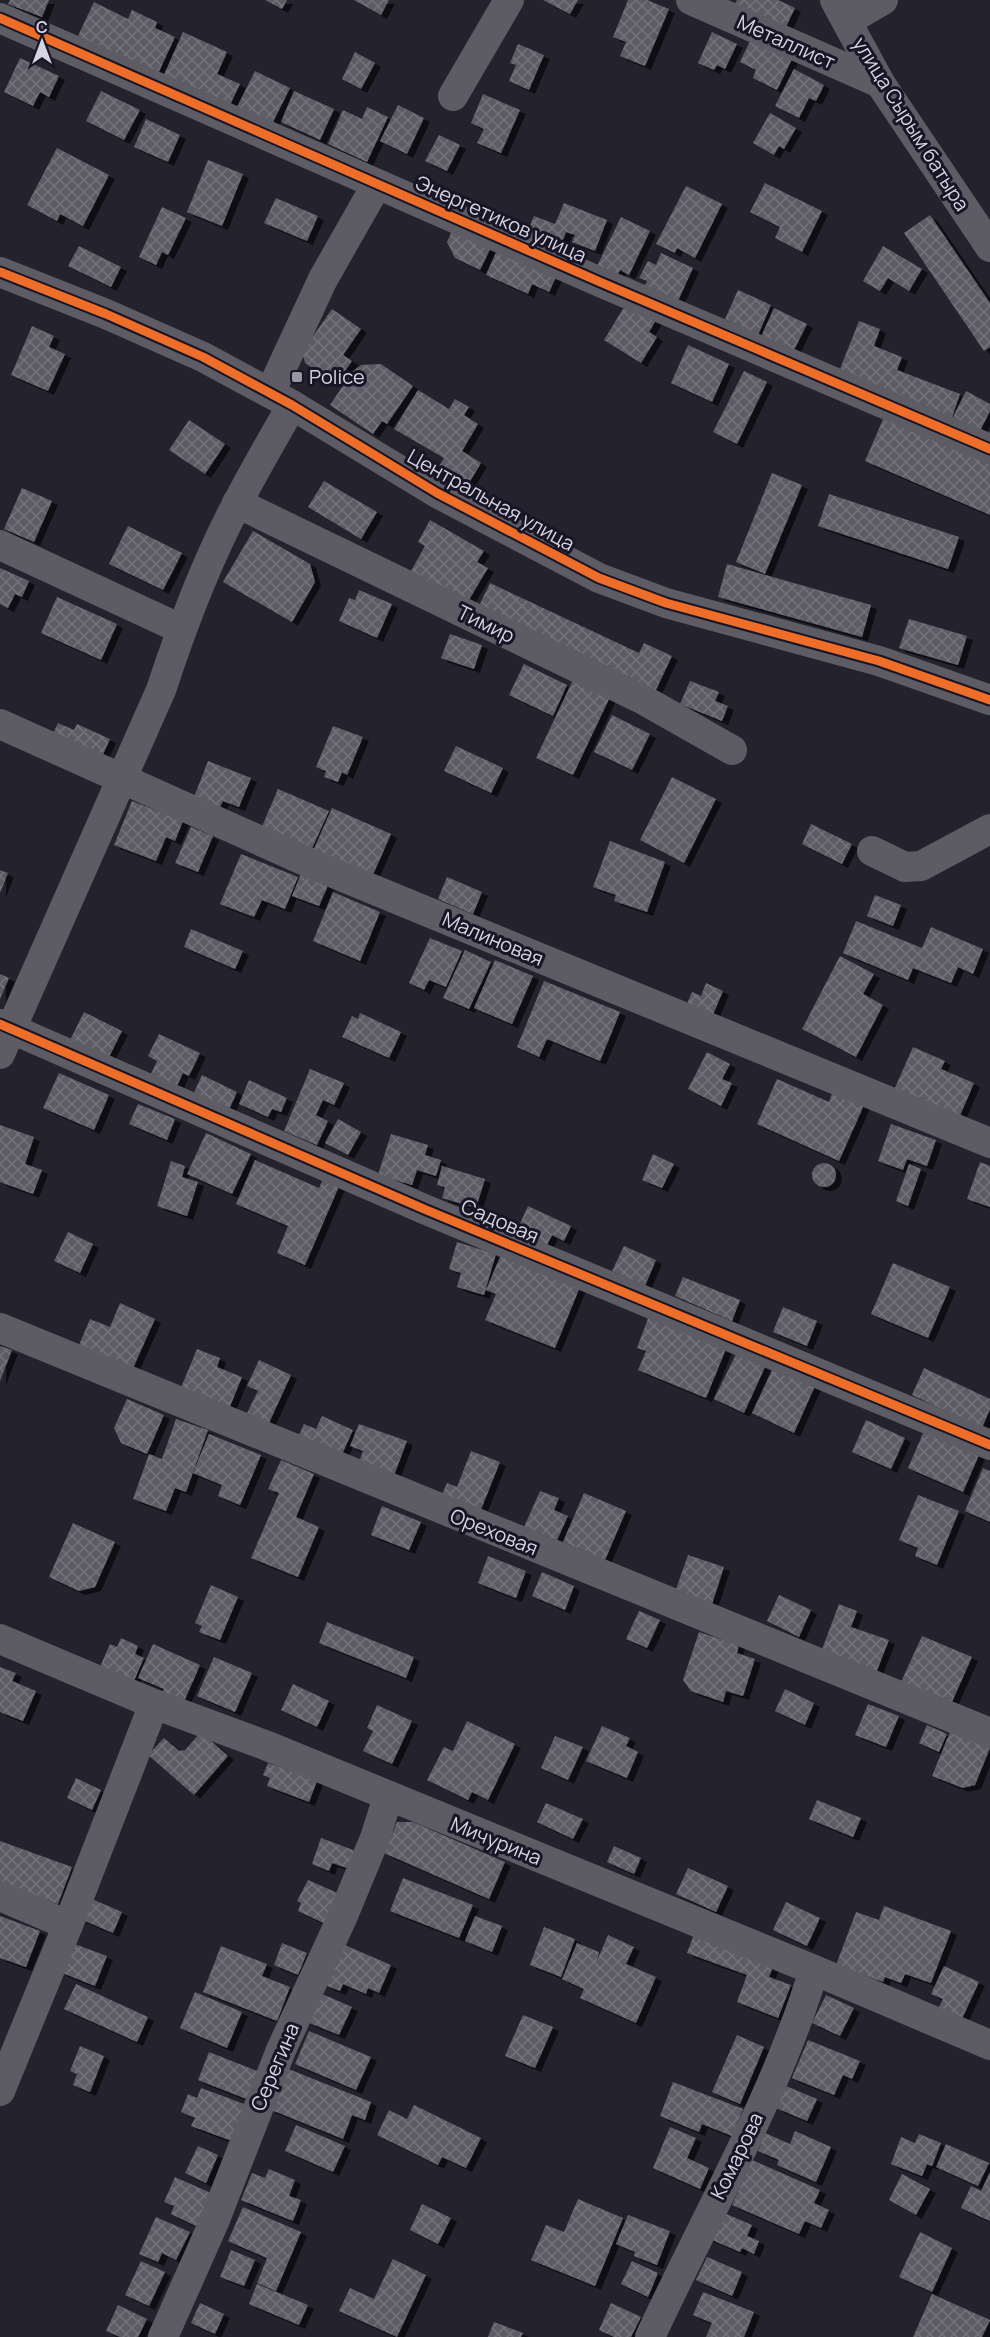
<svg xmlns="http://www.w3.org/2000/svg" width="990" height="2337" font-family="Manrope,sans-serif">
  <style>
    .building { fill: url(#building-cross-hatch); filter: url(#shadow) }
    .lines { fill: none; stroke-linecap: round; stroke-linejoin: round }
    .minor { stroke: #5d5c64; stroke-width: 30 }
    .cycleway-casing { stroke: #181527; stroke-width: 13 }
    .cycleway { stroke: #ee6e29; stroke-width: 9 }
    .poi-dot { fill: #9896a2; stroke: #181527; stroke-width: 2 }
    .labels { text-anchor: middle; stroke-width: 6; stroke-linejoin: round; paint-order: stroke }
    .street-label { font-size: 20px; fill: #d6d4e1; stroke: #181527 }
    .poi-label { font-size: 20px; fill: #d6d4e1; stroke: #181527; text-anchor: start }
  </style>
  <defs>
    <pattern id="building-cross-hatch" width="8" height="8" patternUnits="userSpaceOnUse" patternTransform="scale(1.5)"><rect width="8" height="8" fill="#5d5b65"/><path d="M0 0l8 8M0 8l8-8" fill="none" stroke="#74727b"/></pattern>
    <filter id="shadow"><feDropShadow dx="6" dy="4" stdDeviation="0" flood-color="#0009"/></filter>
  </defs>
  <rect width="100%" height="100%" fill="#24222d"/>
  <!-- building -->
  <g class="building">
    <path d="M10,0h39l-7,17 -34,-13z"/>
    <path d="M265,0h22l-5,9z"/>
    <path d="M354,0h35l-8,15z"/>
    <path d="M543,0h35l-8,14z"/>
    <path d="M628,0h19l22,9 -24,57 -25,-10 6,-14 -13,-5z"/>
    <path d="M737,0h41l17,8 -11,23 -50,-25z"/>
    <path d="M94,2l34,17 4,-9 25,12 -2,6 20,9 -19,41 -80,-38z"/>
    <path d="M183,32l44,20 -10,22 23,10 -11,23 -66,-30z"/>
    <path d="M712,32l25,12 -12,25 -8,-4 -3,5 -16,-7z"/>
    <path d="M751,39l41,20 -15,31 -24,-12 3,-8 -16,-8z"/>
    <path d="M518,44l26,11 -15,35 -20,-9 7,-16 -6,-2z"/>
    <path d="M355,52l20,11 -14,26 -19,-10z"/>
    <path d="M20,58l39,18 -10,21 -9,-5 -7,14 -29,-14z"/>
    <path d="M794,69l30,16 -8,16 -7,-3 -10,20 -24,-12z"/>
    <path d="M255,71l35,17 -19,38 -35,-17z"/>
    <path d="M101,91l39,19 -16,30 -38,-19z"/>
    <path d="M294,91l40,18 -14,31 -39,-18z"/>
    <path d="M483,94l37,16 -19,43 -24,-10 7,-14 -13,-6z"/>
    <path d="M398,105l26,13 -17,36 -27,-13z"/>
    <path d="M367,107l21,10 -21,45 -39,-18 15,-34 19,9z"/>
    <path d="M770,113l26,15 -12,21 -5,-3 -5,9 -21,-12z"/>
    <path d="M146,119l34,16 -12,27 -34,-15z"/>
    <path d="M439,135l21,10 -13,26 -22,-10z"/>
    <path d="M57,148l52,27 -26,51 -23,-12 -3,7 -30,-16z"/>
    <path d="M208,160l35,14 -21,52 -35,-14z"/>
    <path d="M765,183l57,28 -20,41 -27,-14 5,-11 -30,-15z"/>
    <path d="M686,186l36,18 -27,54 -18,-10 -2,5 -19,-9z"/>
    <path d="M276,198l42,18 -11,25 -43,-18z"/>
    <path d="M564,203l43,17 -12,31 -23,-9 3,-7 -9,-3 -6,16 -34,-13 8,-19 21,8z"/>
    <path d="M162,207l24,11 -18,37 -6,-3 -6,13 -17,-8z"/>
    <path d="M930,215l60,88v44l-6,4 -80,-118z"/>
    <path d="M621,217l29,14 -21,44 -9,-5 -3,6 -20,-10z"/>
    <path d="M455,224l38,19 -13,27 -25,-12 -8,-16z"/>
    <path d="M79,246l42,21 -10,20 -43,-21z"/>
    <path d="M883,246l39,23 -13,22 -21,-13 -8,13 -17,-10z"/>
    <path d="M498,248l59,27 -8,17 -17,-8 -4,10 -42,-19z"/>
    <path d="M661,253l32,15 -16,35 -33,-16 3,-6 -8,-3 9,-17 8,4z"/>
    <path d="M738,290l33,15 -13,30 -33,-16z"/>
    <path d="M629,299l29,18 -9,15 8,5 -16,26 -37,-23z"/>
    <path d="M774,308l33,16 -15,30 -32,-15z"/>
    <path d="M332,309l29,20 -18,26 9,6 -16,23 -31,-21 -3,-11z"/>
    <path d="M859,321l21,8 -6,17 28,11 -5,13 63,24 -10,29 -114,-44z"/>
    <path d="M32,326l22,10 -5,11 16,7 -17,37 -37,-16z"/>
    <path d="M688,345l41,19 -17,38 -41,-19z"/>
    <path d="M381,364l32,22 -26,38 -5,-3 -9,13 -43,-29 22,-33 9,-7z"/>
    <path d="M744,371l23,11 -30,62 -24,-12z"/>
    <path d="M418,390l31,19 6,-10 14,8 -5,8 14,9 -16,27 19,12 -12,20 -30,-17 5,-8 -50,-29z"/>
    <path d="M966,391l24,13v7l-10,20 -27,-14z"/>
    <path d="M884,417l106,46v52l-125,-54z"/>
    <path d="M189,420l36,24 -20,30 -36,-24z"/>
    <path d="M772,473l30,12 -37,89 -29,-12z"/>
    <path d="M324,481l53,31 -16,27 -53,-32z"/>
    <path d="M22,488l30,13 -18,41 -30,-13z"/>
    <path d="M829,494l130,43 -11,32 -130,-43z"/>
    <path d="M430,520l54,31 -7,11 11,6 -21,35 -56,-32 14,-25 -7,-4z"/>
    <path d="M128,526l54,27 -19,37 -54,-26z"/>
    <path d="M253,531l57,33 5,18 -23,40 -69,-40z"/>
    <path d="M727,564l144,41 -9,32 -144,-40z"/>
    <path d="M0,568l29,13 -7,16 -7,-3 -7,14 -8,-4z"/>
    <path d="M490,583l149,70 5,-10 28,13 -18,38 -177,-84z"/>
    <path d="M359,590l33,14 -15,34 -38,-17 10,-23 6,2z"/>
    <path d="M57,597l60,27 -16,36 -60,-27z"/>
    <path d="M909,619l58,17 -9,29 -59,-17z"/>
    <path d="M450,634l32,11 -8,24 -33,-11z"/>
    <path d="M524,664l43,21 -14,31 -44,-21z"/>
    <path d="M573,680l37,17 -37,78 -37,-17z"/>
    <path d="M690,681l29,11 -4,9 13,5 -6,15 -42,-17z"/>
    <path d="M612,715l38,19 -18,36 -38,-18z"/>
    <path d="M58,723l16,7 3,-6 33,15 -10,22 -49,-24z"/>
    <path d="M333,726l30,11 -16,38 -5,-3 -4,10 -14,-5 2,-6 -10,-4z"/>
    <path d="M456,746l47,22 -12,25 -47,-22z"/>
    <path d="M208,761l43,17 -12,29 -16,-6 -3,6 -26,-10z"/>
    <path d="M672,777l44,22 -32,64 -44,-23z"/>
    <path d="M278,789l51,22 -19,42 -50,-22z"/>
    <path d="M132,801l51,20 -8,20 -9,-4 -10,24 -42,-16z"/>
    <path d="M332,808l59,26 -19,43 -59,-26z"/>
    <path d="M811,824l41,20 -10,20 -40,-20z"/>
    <path d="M191,827l22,9 -15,36 -23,-9z"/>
    <path d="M610,841l55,21 -18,50 -33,-11 2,-6 -23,-8z"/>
    <path d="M241,854l57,23 -13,32 -23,-9 -8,17 -34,-13z"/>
    <path d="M303,869l27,12 -11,25 -27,-10z"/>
    <path d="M0,870l8,3 -8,20z"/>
    <path d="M447,877l35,15 -9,22 -35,-15z"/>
    <path d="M333,892l47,20 -20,49 -47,-20z"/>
    <path d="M875,895l26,10 -8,21 -26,-10z"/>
    <path d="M856,921l66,27 9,-21 52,22 -10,25 -15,-7 -7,16 -38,-15 -5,12 -65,-27z"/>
    <path d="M191,929l52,22 -8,18 -51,-22z"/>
    <path d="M430,938l32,13 -16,36 -17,-7 -5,10 -15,-7z"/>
    <path d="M465,950l26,12 -22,47 -26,-11z"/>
    <path d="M840,956l34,18 -11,20 20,11 -27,52 -54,-28z"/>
    <path d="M495,960l38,16 -21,48 -38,-16z"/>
    <path d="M0,974l9,4 -9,21z"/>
    <path d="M544,981l76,31 -20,49 -53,-22 -8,18 -22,-10z"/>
    <path d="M706,983l17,8 -11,26 -26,-11 6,-14 9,4z"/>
    <path d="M84,1012l38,19 -15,30 -38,-19z"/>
    <path d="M360,1013l41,19 -12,26 -47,-21 10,-21 6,3z"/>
    <path d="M159,1034l41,19 -11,23 -6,-3 -6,13 -26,-12 6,-13 -9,-5z"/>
    <path d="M913,1047l32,14 -4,8 33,14 -15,35 -65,-28z"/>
    <path d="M707,1052l23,12 -8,15 10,4 -11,23 -33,-17z"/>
    <path d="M310,1069l34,14 -10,22 -11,-5 -7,15 12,6 -11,24 -33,-14z"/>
    <path d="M59,1073l50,22 -15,35 -51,-22z"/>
    <path d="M202,1075l35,17 -10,22 -35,-17z"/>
    <path d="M777,1079l52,23 4,-11 31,14 -25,56 -82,-37z"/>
    <path d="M249,1080l38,18 -6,14 -9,-3 -4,8 -29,-13z"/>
    <path d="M138,1104l37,15 -8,21 -38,-16z"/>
    <path d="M338,1119l23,13 -13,23 -23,-12z"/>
    <path d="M891,1124l45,16 -9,26 -20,-7 -4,11 -25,-9z"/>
    <path d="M0,1125l34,12 -9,27 17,6 -9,24 -33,-12z"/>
    <path d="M206,1133l45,21 -19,40 -45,-20z"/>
    <path d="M391,1134l37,11 -3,10 16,5 -5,16 -19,-6 -5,15 -34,-10z"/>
    <path d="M653,1154l21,10 -12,24 -20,-8z"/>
    <path d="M255,1160l64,28 5,-11 16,7 -35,81 -28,-12 11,-27 -52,-22z"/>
    <path d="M171,1161l14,5 -3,11 16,5 -11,34 -30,-10z"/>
    <path d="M980,1162l10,4v41l-23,-8z"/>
    <circle cx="824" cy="1175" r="12"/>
    <path d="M909,1164l12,5 -13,37 -12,-5z"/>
    <path d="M442,1166l43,13 -9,29 -34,-10 3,-11 -8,-2z"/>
    <path d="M528,1206l43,20 -7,15 -12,-6 -6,12 -30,-15z"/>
    <path d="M68,1232l25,12 -13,29 -26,-12z"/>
    <path d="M457,1242l39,12 -12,41 -27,-8 4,-14 -12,-4z"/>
    <path d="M624,1246l32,14 -11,26 -33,-15z"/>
    <path d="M503,1250l79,32 -27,66 -70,-28 11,-26 -10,-4z"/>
    <path d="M893,1263l57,24 -22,51 -57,-24z"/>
    <path d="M683,1277l57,23 -8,21 -57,-25z"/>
    <path d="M120,1303l35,16 -22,49 -54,-23 11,-26 20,8z"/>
    <path d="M783,1307l34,14 -10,25 -34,-14z"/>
    <path d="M650,1313l78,31 -22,54 -68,-28 8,-19 -9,-3z"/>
    <path d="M0,1346l12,4 -12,31z"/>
    <path d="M197,1349l23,9 -3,9 25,10 -13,32 -49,-19z"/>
    <path d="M736,1354l29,13 -21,46 -30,-14z"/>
    <path d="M259,1360l32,15 -22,48 -22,-10 11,-22 -11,-5z"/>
    <path d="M774,1366l41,20 -21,47 -42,-20z"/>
    <path d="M924,1368l66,31v10l-8,19 -70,-33z"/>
    <path d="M127,1399l37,16 -17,39 -26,-11 -7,-15z"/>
    <path d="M322,1416l31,14 -14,31 -43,-20 8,-17 12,5z"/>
    <path d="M176,1419l32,11 -22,62 -11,-4 -9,23 -33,-12 16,-45 13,5z"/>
    <path d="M866,1420l39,18 -14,31 -39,-17z"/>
    <path d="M359,1424l48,17 -14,37 -35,-13 5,-14 -13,-5z"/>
    <path d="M924,1431l55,24 -16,37 -55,-24z"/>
    <path d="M209,1434l52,21 -21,50 -22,-9 4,-11 -29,-12z"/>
    <path d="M471,1451l29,11 -22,55 -39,-16 8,-18 10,4z"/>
    <path d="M281,1460l33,14 -18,43 23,10 -21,50 -47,-19 28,-65 -11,-4z"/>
    <path d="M983,1468l7,3v51l-25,-11z"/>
    <path d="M540,1491l19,7 -5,12 14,6 -11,24 -33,-13z"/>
    <path d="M584,1493l42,18 -21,49 -42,-18z"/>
    <path d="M918,1495l41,16 -22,54 -22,-9 3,-8 -19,-8z"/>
    <path d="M382,1506l39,16 -12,28 -38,-15z"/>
    <path d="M73,1523l42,19 -20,45 -16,4 -30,-14z"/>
    <path d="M688,1555l36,12 -12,37 -37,-12z"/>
    <path d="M488,1556l38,15 -10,27 -38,-15z"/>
    <path d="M542,1572l32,14 -9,24 -33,-14z"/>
    <path d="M211,1585l27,12 -18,43 -21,-8 3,-6 -7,-3z"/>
    <path d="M779,1595l32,15 -12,27 -32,-16z"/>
    <path d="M839,1604l18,7 -6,16 38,13 -13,33 -55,-21z"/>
    <path d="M639,1611l21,9 -13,28 -21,-9z"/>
    <path d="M327,1622l87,35 -8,21 -87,-35z"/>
    <path d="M699,1632l40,13 -2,8 18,6 -12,37 -17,-5 -3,11 -32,-11 -8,-11z"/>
    <path d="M922,1636l50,21 -21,47 -50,-22z"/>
    <path d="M121,1638l17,8 -3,8 9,4 -11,25 -34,-14 11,-25 7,3z"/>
    <path d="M153,1644l47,21 -17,39 -22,-9 3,-6 -26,-11z"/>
    <path d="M214,1657l38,16 -17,39 -38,-16z"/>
    <path d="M0,1667l16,6 -4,8 24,10 -13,30 -23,-9z"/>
    <path d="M293,1684l36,17 -12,26 -36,-17z"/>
    <path d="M785,1689l29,14 -9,22 -30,-14z"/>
    <path d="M868,1704l31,12 -13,31 -31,-12z"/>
    <path d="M377,1705l35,16 -20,43 -29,-13 10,-20 -6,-3z"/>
    <path d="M467,1721l48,23 -27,56 -16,-8 -4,8 -41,-20 17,-33 9,4z"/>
    <path d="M927,1725l20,9 -8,18 -20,-9z"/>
    <path d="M602,1726l28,12 -4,8 12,6 -11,26 -41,-17z"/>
    <path d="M201,1732l27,24 -34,39 -46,-40 16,-17 15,13 6,-1z"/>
    <path d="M950,1732l40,16 -15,37 -12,3 -31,-12z"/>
    <path d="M555,1736l28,11 -15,33 -27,-12z"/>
    <path d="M268,1763l49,18 -8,21 -42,-16 3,-8 -7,-3z"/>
    <path d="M76,1778l25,12 -9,20 -25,-12z"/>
    <path d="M817,1800l44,18 -8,19 -44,-18z"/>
    <path d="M546,1803l37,16 -10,20 -36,-17z"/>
    <path d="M397,1822h16l92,40 -16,37 -105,-46z"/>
    <path d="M321,1838l35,13 -6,18 -18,-6 -3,8 -17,-7z"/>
    <path d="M0,1841l72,26 -14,37 -58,-21z"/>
    <path d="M614,1846l27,12 -7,16 -27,-12z"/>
    <path d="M688,1868l40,18 -12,26 -40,-18z"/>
    <path d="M403,1878l70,27 -14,33 -69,-27z"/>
    <path d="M308,1880l34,15 -14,30 -30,-14 3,-8 -4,-2z"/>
    <path d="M87,1897l35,15 -9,21 -35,-15z"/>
    <path d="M786,1902l34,16 -13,28 -34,-16z"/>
    <path d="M884,1906l67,25 -20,52 -26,-9 -4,9 -16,-6 -2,5 -47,-17 20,-53 23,8z"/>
    <path d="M0,1916l40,15 -14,36 -26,-9z"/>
    <path d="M475,1916l27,10 -10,26 -27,-11z"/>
    <path d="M544,1927l31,12 -14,38 -31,-12z"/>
    <path d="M694,1934l80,30 -5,13 22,8 -13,33 -41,-16 10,-27 -60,-22z"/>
    <path d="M608,1935l26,12 -8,17 30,13 -20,46 -56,-25 4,-9 -22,-10 15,-36 22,9 -2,9z"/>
    <path d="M72,1943l35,13 -12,30 -35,-14z"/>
    <path d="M282,1943l25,10 -9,22 -24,-10z"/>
    <path d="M340,1943l51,22 -12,28 -11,-5 -2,6 -23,-10 -3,7 -15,-6z"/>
    <path d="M221,1946l46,18 -5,12 28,11 -13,34 -74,-29z"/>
    <path d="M944,1966l35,16 -19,41 -24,-10 7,-14 -12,-5z"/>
    <path d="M76,1984l72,33 -11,25 -73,-33z"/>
    <path d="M195,1992l47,20 -15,36 -47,-20z"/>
    <path d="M320,1993l32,14 -13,28 -32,-13z"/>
    <path d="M826,1995l28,13 -14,28 -28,-13z"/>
    <path d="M523,2015l30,12 -18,41 -30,-12z"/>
    <path d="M309,2031l62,26 -15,33 -61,-26z"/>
    <path d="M737,2035l27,12 -24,57 -28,-12z"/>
    <path d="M808,2040l52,21 -8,18 -9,-4 -9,20 -42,-17z"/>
    <path d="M80,2046l24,10 -14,36 -17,-7 4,-11 -7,-3z"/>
    <path d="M209,2052l56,22 -11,28 -56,-22z"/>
    <path d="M286,2068l85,34 -6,18 -13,-5 -9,24 -74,-30z"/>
    <path d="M673,2082l70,27 -11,27 -30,-12 -3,8 -39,-16z"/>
    <path d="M786,2086l31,13 -10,22 -31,-13z"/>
    <path d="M201,2088l46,17 -15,36 -41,-15 4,-8 -14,-6 7,-18 9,4z"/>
    <path d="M414,2105l67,33 -15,30 -24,-11 -4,8 -61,-30 12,-25 18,9z"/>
    <path d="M296,2125l49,21 -12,26 -48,-21z"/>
    <path d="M670,2127l26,11 -9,20 22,10 -9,21 -47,-21z"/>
    <path d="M795,2131l36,16 -15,35 -39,-17 2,-5 -21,-9 7,-18 25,11z"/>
    <path d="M919,2134l22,9 -9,23 -5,-2 -5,12 -31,-12 10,-27 14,6z"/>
    <path d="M946,2144l43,19 -11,23 -42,-19z"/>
    <path d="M198,2146l20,9 -12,28 -21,-10z"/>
    <path d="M752,2160l68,30 -6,13 15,7 -8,18 -16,-7 -6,13 -67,-29z"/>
    <path d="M269,2169l26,11 -6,16 12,4 -8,21 -52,-21 11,-27 13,5z"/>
    <path d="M990,2172v49l-29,-13 10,-22 10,5z"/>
    <path d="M902,2174l28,15 -14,26 -27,-15z"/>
    <path d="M175,2177l36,16 -15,33 -25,-12 3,-8 -10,-4z"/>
    <path d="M578,2199l45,19 -28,68 -64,-26 15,-35 18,7z"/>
    <path d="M422,2204l29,14 -13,26 -28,-14z"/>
    <path d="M243,2207l58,25 -25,59 -19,-8 10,-25 -39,-17z"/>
    <path d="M717,2210l35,15 -5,11 12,5 -5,13 -12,-6 -2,4 -35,-15z"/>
    <path d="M628,2215l42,16 -13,34 -23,-9 1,-4 -19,-8z"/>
    <path d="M156,2217l34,15 -14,28 -14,-7 -4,9 -19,-8z"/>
    <path d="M920,2232l32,16 -20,44 -33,-15z"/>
    <path d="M231,2250l24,10 -11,26 -24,-9z"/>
    <path d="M707,2257l35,15 -10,24 -36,-16z"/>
    <path d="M393,2259l33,16 -29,62 -58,-26 11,-23 24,11z"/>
    <path d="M141,2261l24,11 -16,34 -24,-11z"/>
    <path d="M632,2261l26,12 -10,24 -27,-13z"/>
    <path d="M257,2284l51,21 -9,20 -50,-21z"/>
    <path d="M703,2292l51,20 -10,25h-38l6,-14 -19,-8z"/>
    <path d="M932,2294l58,26 -8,17h-69z"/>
    <path d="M200,2303l24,11 -9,20 -24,-11z"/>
    <path d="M611,2303l30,14 -10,20h-17l-15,-7z"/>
    <path d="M118,2305l29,14 -9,18h-18l-14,-6z"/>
    <path d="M494,2322l29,11 -2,4h-33z"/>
  </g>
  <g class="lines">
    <!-- minor -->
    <g class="minor">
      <path d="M691,0l189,83"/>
      <path d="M835,0l45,83 110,164"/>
      <path d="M0,18l600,264 390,167"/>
      <path d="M847,21l36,-21"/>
      <path d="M453,96l56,-96"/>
      <path d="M0,272l106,42 97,43 89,48 145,88 162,85 67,25 213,58 111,39"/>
      <path d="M270,393l53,-114 54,-95"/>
      <path d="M237,503l405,196 90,51"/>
      <path d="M0,545l181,84"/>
      <path d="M0,724l321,144 669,275"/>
      <path d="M872,851l33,16 16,-1 69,-37"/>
      <path d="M0,1024l424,185 566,236"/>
      <path d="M0,1054l161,-364c21,-64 45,-128 77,-188 17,-33 36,-65 54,-97"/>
      <path d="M0,1328l990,405"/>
      <path d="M0,1639l154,65 111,41 549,225 176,75"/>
      <path d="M0,1896l68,29"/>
      <path d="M0,2091l68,-166 86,-221"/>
      <path d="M163,2337l51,-115 67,-172 61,-132 33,-80 13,-41"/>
      <path d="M650,2337c56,-121 125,-239 164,-367"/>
    </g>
    <!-- cycleway casing -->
    <g class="cycleway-casing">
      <g id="cycleway">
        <path d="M0,18l600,264 390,167"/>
        <path d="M0,272l106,42 97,43 89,48 145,88 162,85 67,25 213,58 111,39"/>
        <path d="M0,1024l424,185 566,236"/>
      </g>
    </g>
    <!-- cycleway -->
    <use href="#cycleway" class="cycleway"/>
  </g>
  <!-- markers -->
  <rect class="poi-dot" x="291" y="371" width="12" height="12" rx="3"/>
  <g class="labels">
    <!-- street labels -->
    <g class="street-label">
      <text transform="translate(786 42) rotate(24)" y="7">Металлист</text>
      <text transform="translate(911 124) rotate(58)" y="7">улица Сырым батыра</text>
      <text transform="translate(501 219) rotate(24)" y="7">Энергетиков улица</text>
      <text transform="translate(491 500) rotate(29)" y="7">Центральная улица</text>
      <text transform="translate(486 624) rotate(26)" y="7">Тимир</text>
      <text transform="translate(493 939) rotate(23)" y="7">Малиновая</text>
      <text transform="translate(500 1221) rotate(23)" y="7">Садовая</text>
      <text transform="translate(494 1532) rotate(22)" y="7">Ореховая</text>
      <text transform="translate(496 1841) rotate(22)" y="7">Мичурина</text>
      <text transform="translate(275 2067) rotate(-67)" y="7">Серегина</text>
      <text transform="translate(737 2156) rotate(-64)" y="7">Комарова</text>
    </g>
    <!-- poi labels -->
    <g class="poi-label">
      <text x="309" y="384">Police</text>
    </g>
  </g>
  <!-- north arrow -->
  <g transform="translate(42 42)" stroke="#181527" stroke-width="4.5" paint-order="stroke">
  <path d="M0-4.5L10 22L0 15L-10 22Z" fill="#d6d4e1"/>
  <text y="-9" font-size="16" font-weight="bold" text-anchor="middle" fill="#d6d4e1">С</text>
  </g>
</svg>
